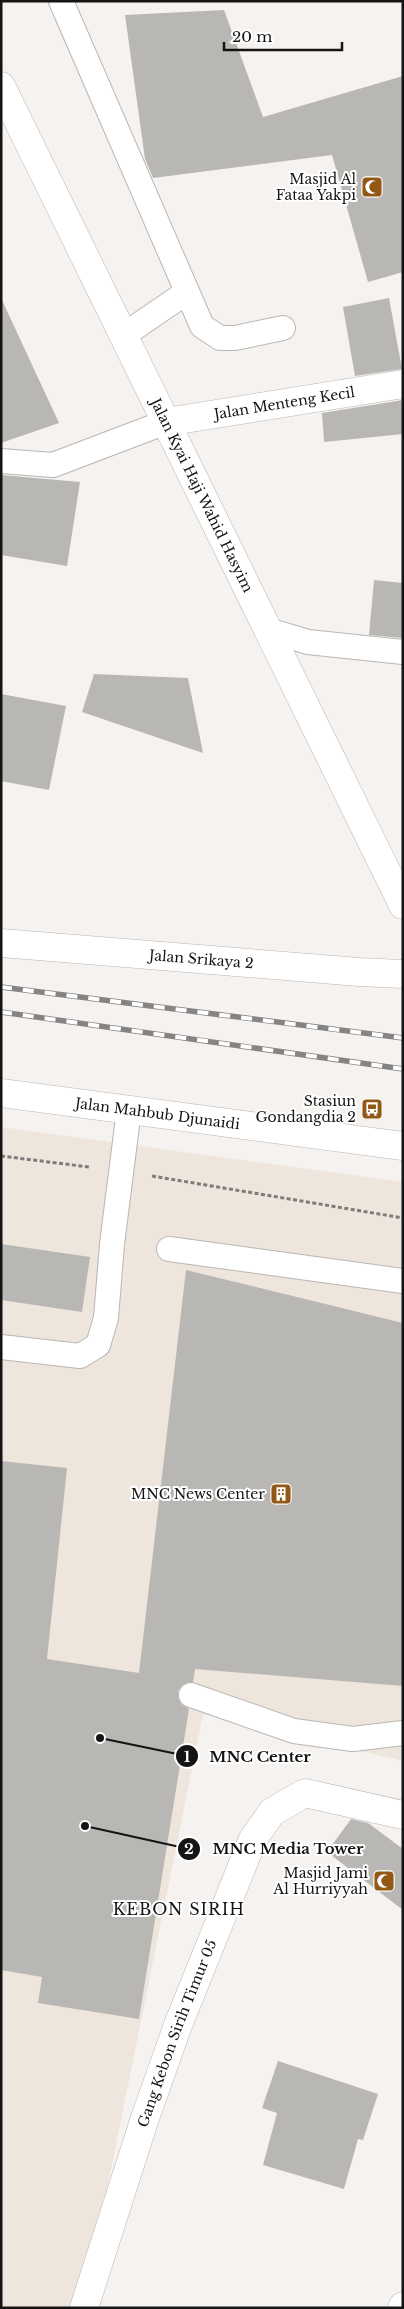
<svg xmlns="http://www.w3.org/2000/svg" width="404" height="2309" font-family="'Libre Baskerville',serif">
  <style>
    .built { fill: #eee5dd }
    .building { fill: #b9b7b4 }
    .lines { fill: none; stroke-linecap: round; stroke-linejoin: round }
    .service-casing { stroke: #b9b6b3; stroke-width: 26 }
    .minor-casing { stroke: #b9b6b3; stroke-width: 29 }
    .tertiary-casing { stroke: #b9b6b3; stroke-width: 29 }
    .path { stroke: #7d7c7b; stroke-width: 3; stroke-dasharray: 4 2.5; stroke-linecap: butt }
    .service { stroke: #fff; stroke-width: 24 }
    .minor { stroke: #fff; stroke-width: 28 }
    .tertiary { stroke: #fff; stroke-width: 28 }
    .rail-casing { stroke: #868483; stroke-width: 5.5 }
    .rail { stroke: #fff; stroke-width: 4; stroke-dasharray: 11; stroke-linecap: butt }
    .labels { text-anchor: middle; stroke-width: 4; stroke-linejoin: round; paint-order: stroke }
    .poi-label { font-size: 14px; fill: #151414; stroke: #fff; text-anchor: end }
    .street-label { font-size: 14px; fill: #151414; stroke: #fff }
    .quarter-label { font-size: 16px; letter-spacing: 1px; fill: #151414; stroke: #fff }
    .leader { fill: none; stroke: #151414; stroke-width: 2 }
    .callout-dot { fill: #151414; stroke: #fff; stroke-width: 2 }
    .mark-label { font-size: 15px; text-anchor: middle; font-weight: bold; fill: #fff }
    .callout-label { font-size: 15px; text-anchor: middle; font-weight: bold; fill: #151414; stroke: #fff; stroke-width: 4; stroke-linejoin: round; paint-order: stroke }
  </style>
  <rect width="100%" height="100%" fill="#f5f2f0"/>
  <!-- built -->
  <path class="built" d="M1,1127l402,55v579l-200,-47 -120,594h-82z"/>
  <!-- building -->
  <g class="building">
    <path d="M224,10l39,107 140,-41v196l-35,10 -36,-127 -179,23 -8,-19 -20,-144z"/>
    <path d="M1,298l58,125 -58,20z"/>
    <path d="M389,298l13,71 -47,7 -12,-69z"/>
    <path d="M403,400v34l-79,8 -2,-29z"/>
    <path d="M1,475l79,7 -13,84 -66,-11z"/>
    <path d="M374,580l29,3v55l-34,-3z"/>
    <path d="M94,674l94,4 15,75 -121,-41z"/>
    <path d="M1,694l65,12 -17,84 -48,-9z"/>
    <path d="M1,1244l89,13 -8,55 -81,-12z"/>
    <path d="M186,1270l217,53v363l-208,-17 -2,13 -11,3 -4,6v7l3,6 8,5 -50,310 -101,-16 4,-26 -41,-7v-509l66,7 -20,191 92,14z"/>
    <path d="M351,1819l17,4 35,26v61l-76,-58z"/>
    <path d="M278,2061l100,33 -15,46 -5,-1 -14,50 -81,-24 14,-52 -15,-5z"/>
  </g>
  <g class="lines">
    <!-- service casing -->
    <g class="service-casing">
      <g id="service">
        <path d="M61,1l141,325 18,12h15l48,-10"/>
        <path d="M124,335l63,-43"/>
        <path d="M1,461l52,4 113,-43"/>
        <path d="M268,630l40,12 95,10"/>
        <path d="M169,1249l234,32"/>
        <path d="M1,1347l79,9 18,-11 8,-27 6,-74 17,-134"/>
        <path d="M191,1695l103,36 59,8 50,-6"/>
      </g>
    </g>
    <!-- minor casing -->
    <g class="minor-casing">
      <g id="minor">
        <path id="s1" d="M166,422l237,-38"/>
        <path id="s2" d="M1,943l358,29 44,2"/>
        <path id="s3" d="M1,1093l402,53"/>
        <path id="s4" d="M84,2308l61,-190 33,-93 75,-186 19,-27 33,-19 98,22"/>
        <path d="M402,2308l1,-2"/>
      </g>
    </g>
    <!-- tertiary casing -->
    <g class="tertiary-casing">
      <g id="tertiary">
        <path id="s5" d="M1,86l402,819"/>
      </g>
    </g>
    <!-- path -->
    <g class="path">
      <path d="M1,1156l88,11"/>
      <path d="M152,1176l251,42"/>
    </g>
    <!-- service -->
    <use href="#service" class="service"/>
    <!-- minor -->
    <use href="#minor" class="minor"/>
    <!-- tertiary -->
    <use href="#tertiary" class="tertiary"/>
    <!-- rail casing -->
    <g class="rail-casing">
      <g id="rail">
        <path d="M1,987l402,51"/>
        <path d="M1,1012l402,57"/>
      </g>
    </g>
    <!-- rail -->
    <use href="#rail" class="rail"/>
  </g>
  <!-- icons -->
  <defs>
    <g id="mosque-square" transform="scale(1.125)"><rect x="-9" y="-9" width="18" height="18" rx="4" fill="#925815" stroke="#fff"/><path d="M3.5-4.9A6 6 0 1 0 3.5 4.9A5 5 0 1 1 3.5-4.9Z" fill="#fff"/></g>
    <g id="bus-square" transform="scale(1.125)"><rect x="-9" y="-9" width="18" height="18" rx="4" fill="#925815" stroke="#fff"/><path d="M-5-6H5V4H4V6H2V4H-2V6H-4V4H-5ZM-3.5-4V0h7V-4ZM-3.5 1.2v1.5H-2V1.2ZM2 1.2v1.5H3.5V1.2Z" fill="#fff"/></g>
    <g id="building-square" transform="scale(1.125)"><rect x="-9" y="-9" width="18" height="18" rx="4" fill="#925815" stroke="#fff"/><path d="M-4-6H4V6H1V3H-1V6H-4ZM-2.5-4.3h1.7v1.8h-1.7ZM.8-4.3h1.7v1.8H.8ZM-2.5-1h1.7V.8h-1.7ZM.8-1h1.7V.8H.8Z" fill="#fff"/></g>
  </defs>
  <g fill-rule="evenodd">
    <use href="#mosque-square" x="372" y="187"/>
    <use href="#bus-square" x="372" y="1109"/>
    <use href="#building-square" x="281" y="1494"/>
    <use href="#mosque-square" x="384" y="1881"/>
  </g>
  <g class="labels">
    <!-- poi labels -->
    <g class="poi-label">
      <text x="356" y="184">Masjid Al<tspan x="356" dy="16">Fataa Yakpi</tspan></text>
      <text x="356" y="1106">Stasiun<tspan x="356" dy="16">Gondangdia 2</tspan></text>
      <text x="265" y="1499">MNC News Center</text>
      <text x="368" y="1878">Masjid Jami<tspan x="368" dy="16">Al Hurriyyah</tspan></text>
    </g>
    <!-- street labels -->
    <g class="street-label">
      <text dy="5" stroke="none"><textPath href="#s1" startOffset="120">Jalan Menteng Kecil</textPath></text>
      <text dy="5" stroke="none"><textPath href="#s5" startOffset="456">Jalan Kyai Haji Wahid Hasyim</textPath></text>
      <text dy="5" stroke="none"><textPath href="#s2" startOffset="201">Jalan Srikaya 2</textPath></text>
      <text dy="5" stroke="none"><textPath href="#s3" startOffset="158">Jalan Mahbub Djunaidi</textPath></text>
      <text dy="5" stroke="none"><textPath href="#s4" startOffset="290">Gang Kebon Sirih Timur 05</textPath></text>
    </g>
    <!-- quarter labels -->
    <g class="quarter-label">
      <text x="179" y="1915">KEBON SIRIH</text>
    </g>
  </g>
  <!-- callouts -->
  <path class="leader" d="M100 1738L187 1756M85 1826L189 1849"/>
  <g class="callout-dot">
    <circle cx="100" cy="1738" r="5"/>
    <circle cx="85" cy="1826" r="5"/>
    <circle cx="187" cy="1756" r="12"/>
    <circle cx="189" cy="1849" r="12"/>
  </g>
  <g class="mark-label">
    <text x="187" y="1762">1</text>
    <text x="189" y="1854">2</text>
  </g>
  <g class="callout-label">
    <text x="260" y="1762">MNC Center</text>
    <text x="288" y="1854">MNC Media Tower</text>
  </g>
  <!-- border -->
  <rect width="404" height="2309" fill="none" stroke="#151414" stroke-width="5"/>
  <!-- scale -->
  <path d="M224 42v8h118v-8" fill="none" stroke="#151414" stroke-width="2.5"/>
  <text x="232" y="42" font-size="15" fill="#151414" stroke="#ffffff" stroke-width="4" paint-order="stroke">20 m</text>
</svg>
